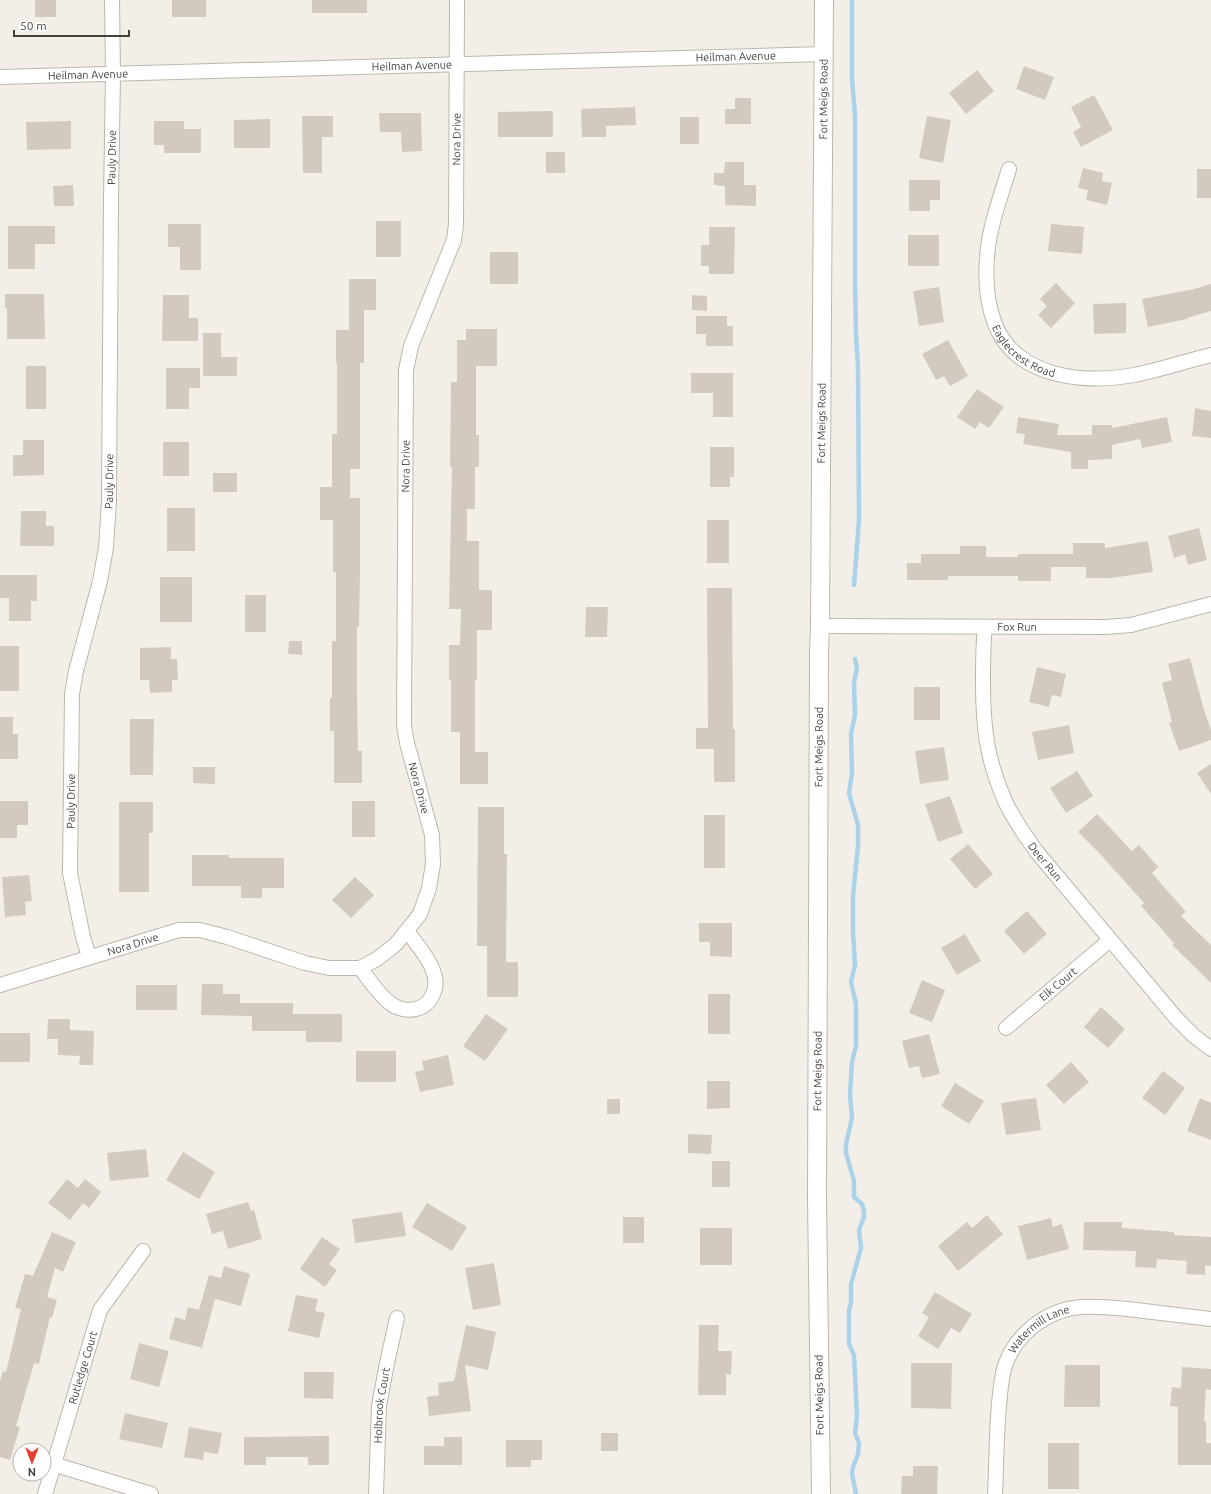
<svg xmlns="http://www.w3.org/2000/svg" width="1211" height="1494" font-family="Ubuntu,sans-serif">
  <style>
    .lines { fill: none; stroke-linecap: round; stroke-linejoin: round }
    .stream { stroke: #aad3ea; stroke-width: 4.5 }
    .building { fill: #d3cabf }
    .minor-casing { stroke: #bdb6ac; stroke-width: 16 }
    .tertiary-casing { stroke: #bdb6ac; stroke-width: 20 }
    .minor { stroke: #fff; stroke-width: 14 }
    .tertiary { stroke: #fff; stroke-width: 18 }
    .labels { text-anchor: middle; stroke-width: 3.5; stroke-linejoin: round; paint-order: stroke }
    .street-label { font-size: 11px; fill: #453f38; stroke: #fff }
  </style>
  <rect width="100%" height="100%" fill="#f3efe8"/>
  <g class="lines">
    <!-- stream -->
    <g class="stream">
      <path d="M852,0v79l3,36v167l1,54 2,30 1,154 -5,65"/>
      <path d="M855,659l2,9 -3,14 1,33 -4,19 1,39 -3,20 9,32v21l-5,50v37l2,32 -4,17 5,22v42l-4,16 -2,33 2,23 -6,26v9l8,28v16l8,7 2,7v6l-5,13 2,18 -10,36v18l-2,8v34l5,11 3,61 -2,17 4,10 -1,11 -5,13 -1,7 4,20"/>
    </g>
  </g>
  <!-- building -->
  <g class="building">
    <rect x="35" y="0" width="21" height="17"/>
    <rect x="172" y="0" width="34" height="17"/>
    <rect x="312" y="0" width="55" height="13"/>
    <path d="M1024,66l30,11 -9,23 -29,-11z"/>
    <path d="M977,70l17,21 -28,23 -17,-21z"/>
    <path d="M1094,95l19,35 -32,17 -8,-15 8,-5 -10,-20z"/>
    <path d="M735,98h16v26h-26v-15h10z"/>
    <path d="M635,107l1,18 -30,1v11h-24l-1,-28z"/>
    <path d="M553,111v26h-55v-25z"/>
    <path d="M379,113h42l1,38 -20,1 -1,-20h-21z"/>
    <path d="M302,116h31v21h-11v36h-19z"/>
    <path d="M927,116l24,4 -8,43 -24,-5z"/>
    <rect x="680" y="117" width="19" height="27"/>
    <path d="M270,119v29h-36v-28z"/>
    <path d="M71,121v28l-44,1 -1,-28z"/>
    <path d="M154,121h30v8h17v24h-37v-8h-10z"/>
    <rect x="546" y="152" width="19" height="21"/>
    <path d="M725,162h19v23h12v21l-31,-1v-19l-11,-1v-12h10z"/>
    <path d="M1083,168l20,5 -1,8 10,2 -5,22 -21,-5 2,-10 -10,-2z"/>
    <rect x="1197" y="169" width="14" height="29"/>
    <path d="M909,180h31v20h-10v11h-21z"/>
    <path d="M73,185l1,21h-20l-1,-20z"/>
    <rect x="376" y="221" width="25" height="36"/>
    <path d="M168,224h33v46h-21v-23h-12z"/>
    <path d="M1051,224l33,3 -2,27 -34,-3z"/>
    <path d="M8,226h47v18h-20v25h-27z"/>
    <path d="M709,227h26l-1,47h-25v-8h-8v-21h8z"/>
    <rect x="908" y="235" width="31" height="31"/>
    <rect x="490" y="252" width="28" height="32"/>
    <path d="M349,279h27v31h-12v53h-4v106h-10v29h10v74l-1,55h-2v71l1,53h4v32h-28v-52h-4v-33h2v-57h4v-69h-3v-52h-13v-33h12v-53h5v-71h-1v-33h13z"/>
    <path d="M1056,283l19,20 -24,25 -13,-13 9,-9 -7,-7z"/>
    <path d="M1211,284v27l-24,7v1l-39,8 -6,-28 52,-10z"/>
    <path d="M939,287l5,35 -25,4 -6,-35z"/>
    <path d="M5,294h39l1,45h-38v-31h-2z"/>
    <path d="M163,295h26v23h9v23h-36z"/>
    <path d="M692,295l15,1v15l-15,-1z"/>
    <path d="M1126,303v30l-32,1 -1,-30z"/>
    <path d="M696,316h31v10h6v20h-27v-12h-10z"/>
    <path d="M466,329h31v37h-21v69h3v32h-4v42h-8v32h12v49h13v40h-15v50h-2v72h13v32h-28v-52h-9v-52h-2v-35h11l1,-36h-12l3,-142h-2l1,-85h6v-42h9z"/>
    <path d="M203,333h18v24h16v19h-34z"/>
    <path d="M948,340l20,36 -18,10 -6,-10 -8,4 -14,-26z"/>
    <rect x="26" y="366" width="20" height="43"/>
    <path d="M166,368h34v20h-11v21h-23z"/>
    <path d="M691,373h42v44h-20v-24h-22z"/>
    <path d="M977,389l27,18 -15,21 -9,-6 -5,7 -18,-12z"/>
    <path d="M1195,408l16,3v27l-19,-2z"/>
    <path d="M1018,417l41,7 -2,11h35v-10h20v3l55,-11 5,25 -30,6 -2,-9 -28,6v14l-24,1v9h-17v-17l-48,-8 2,-10 -9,-1z"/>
    <path d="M23,440h21v35l-31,1v-21h10z"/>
    <rect x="163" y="442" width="26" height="34"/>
    <path d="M710,447h24v30h-4v10h-20z"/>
    <rect x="213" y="473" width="24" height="19"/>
    <rect x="167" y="508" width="28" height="43"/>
    <path d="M21,511h25v15h8v20h-34z"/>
    <rect x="707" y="520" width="22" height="43"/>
    <path d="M1199,528l8,32 -19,5 -3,-11 -11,4 -6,-22z"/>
    <path d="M1148,541l5,31 -42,6h-25v-11h-35v14h-33v-5h-70v4h-41v-17h14v-9h39v-8h26v11h32v-3h55v-11h32v5z"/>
    <path d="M0,575h37v26h-6v20h-22v-23h-9z"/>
    <rect x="160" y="577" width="32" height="45"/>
    <path d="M707,588h25l1,141h2v53h-21v-33h-18v-21h12z"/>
    <rect x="245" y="595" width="21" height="37"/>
    <path d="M586,607h22l-1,30h-22z"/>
    <path d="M289,641h13v14l-14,-1z"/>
    <rect x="0" y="646" width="19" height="45"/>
    <path d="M171,647v12h6l1,21h-6v12l-22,1 -1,-13h-9v-32z"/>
    <path d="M1190,658l14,52 7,20v10l-32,11 -10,-28 3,-1 -10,-39 10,-3 -4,-16z"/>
    <path d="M1037,667l29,7 -5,23 -9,-2 -3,12 -20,-5z"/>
    <rect x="914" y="687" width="26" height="33"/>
    <path d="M0,717h13v17h5v25h-18z"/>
    <path d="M130,719h24l-1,56h-23z"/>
    <path d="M1069,725l5,28 -36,7 -6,-28z"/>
    <path d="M944,747l5,33 -29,4 -5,-33z"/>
    <path d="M1211,764v30l-14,-21z"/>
    <path d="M193,767h22v17l-22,-1z"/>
    <path d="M1077,771l16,25 -27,17 -16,-25z"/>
    <path d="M950,796l13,37 -25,9 -13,-38z"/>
    <path d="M0,801h28v24h-11v13h-17z"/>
    <rect x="352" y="801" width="23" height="36"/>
    <path d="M119,802h34v31h-4v59h-30z"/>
    <path d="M478,807h26v47h3l-1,108h12v35h-31v-51h-10z"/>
    <path d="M1097,814l35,37 7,-6 19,22 -6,6 34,39 -5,4 30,29v38l-39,-38 2,-2 -33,-37 3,-3 -42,-47 -24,-24z"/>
    <rect x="704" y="815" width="21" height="53"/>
    <path d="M968,844l25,30 -18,15 -25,-30z"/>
    <path d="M192,855h37v3h55v30h-22v10h-21v-12h-49z"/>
    <path d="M29,875l3,26 -7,1 1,13 -21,2 -3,-40z"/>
    <path d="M355,877l19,18 -23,23 -19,-18z"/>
    <path d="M1027,911l20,23 -23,20 -20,-23z"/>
    <path d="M699,923h33v34l-22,-1v-14h-11z"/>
    <path d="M965,934l16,27 -24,14 -16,-27z"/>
    <path d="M922,980l23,10 -13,32 -23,-9z"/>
    <path d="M202,984h21v10h17v9h53v11h49v28h-36v-11h-54v-15l-51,-1z"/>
    <rect x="136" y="985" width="41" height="25"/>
    <rect x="708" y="994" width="22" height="40"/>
    <path d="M1101,1007l24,22 -17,19 -24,-21z"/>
    <path d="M486,1014l22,15 -23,32 -22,-15z"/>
    <path d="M48,1019h22v11l24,1 -1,34h-14l1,-9 -22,-1v-16h-11z"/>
    <rect x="0" y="1033" width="30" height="29"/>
    <path d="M929,1034l11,40 -18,4 -3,-12 -10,2 -7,-27z"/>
    <rect x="356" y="1051" width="40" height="31"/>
    <path d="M448,1055l6,30 -34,7 -5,-20 9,-2 -2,-9z"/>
    <path d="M1071,1062l18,20 -25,22 -18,-19z"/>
    <path d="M1163,1071l22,17 -20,27 -23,-17z"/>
    <path d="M707,1081h23v27l-23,1z"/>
    <path d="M955,1083l29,18 -15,23 -28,-18z"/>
    <path d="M1036,1098l5,32 -35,5 -5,-32z"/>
    <path d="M1200,1098l11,5v37l-24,-9z"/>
    <rect x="607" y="1099" width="13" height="15"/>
    <path d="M688,1134l24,1 -1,19 -23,-1z"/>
    <path d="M146,1149l3,28 -39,4 -3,-28z"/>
    <path d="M183,1152l32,20 -16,27 -33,-19z"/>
    <rect x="712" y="1161" width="18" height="26"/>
    <path d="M67,1179l11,9 7,-9 16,13 -12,16 -6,-5 -13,17 -22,-17z"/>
    <path d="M248,1202l3,9 3,-1 8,29 -34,10 -5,-18 -11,3 -6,-20z"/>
    <path d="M427,1203l40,24 -15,24 -40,-24z"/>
    <path d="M402,1212l4,24 -51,7 -3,-24z"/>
    <path d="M987,1215l16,19 -45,37 -20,-25 29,-24 5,6z"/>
    <rect x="623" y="1217" width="21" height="26"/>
    <path d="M1051,1218l2,9 9,-3 7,25 -42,11 -9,-34z"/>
    <path d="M1084,1222h38v6l52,4v3l37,2v29l-6,-1v10l-19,-1 1,-13 -30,-2 -1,9 -21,-1 1,-16 -53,-1z"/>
    <rect x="700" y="1228" width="32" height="37"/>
    <path d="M52,1232l24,10 -13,30 -8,-4 -8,29 10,3 -5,18 -2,-1 -11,47 -5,-1 -18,63 4,1 -10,33 -10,-3v-76l3,-10 3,1 15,-63 -6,-1 10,-34 8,2z"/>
    <path d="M322,1237l18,12 -11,15 8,6 -12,17 -25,-18z"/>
    <path d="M494,1263l7,42 -28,5 -8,-42z"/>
    <path d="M224,1266l26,8 -9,32 -26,-7 -13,49 -33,-9 6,-22 10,3 3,-13 11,3 10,-35 12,3z"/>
    <path d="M935,1292l37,22 -12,19 -9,-5 -13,21 -20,-13 11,-19 -7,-4z"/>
    <path d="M296,1295l22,4 -3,12 10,2 -6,25 -31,-7z"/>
    <path d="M466,1325l30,7 -8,38 -23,-5 6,46 -42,5 -2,-19 12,-2 -1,-12 16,-2z"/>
    <path d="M699,1325h20l-1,26h14l-1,24 -5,-1v21h-28z"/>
    <path d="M139,1343l30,8 -10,36 -29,-8z"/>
    <path d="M911,1363h41l-1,46 -40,-1z"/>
    <path d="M1065,1365h35v42h-36z"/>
    <path d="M1182,1367l29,2v21l-5,-1 -2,32h2v22h5v22h-33v-58l-8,-1 2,-19 9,1z"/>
    <path d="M304,1372h30l-1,27 -29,-1z"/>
    <path d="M125,1413l43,10 -6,25 -43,-9z"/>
    <path d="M189,1427l33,6 -4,21 -14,-2 -1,8 -19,-3z"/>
    <rect x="601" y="1433" width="17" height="18"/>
    <path d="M329,1436v29h-21v-8h-42v8h-22v-28z"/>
    <path d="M444,1437h18v28h-38v-19h20z"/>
    <path d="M506,1440h36v20h-11v7h-25z"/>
    <rect x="1048" y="1443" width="31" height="46"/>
    <path d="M913,1466h25l-1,28h-36l1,-18h11z"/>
  </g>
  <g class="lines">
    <!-- minor casing -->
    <g class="minor-casing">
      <g id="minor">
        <path id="s1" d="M0,77l824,-23"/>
        <path id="s2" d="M1009,169c-7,24 -19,55 -21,79 -3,24 -2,53 7,76 21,54 89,60 139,51 26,-5 52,-14 77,-20"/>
        <path id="s3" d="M820,626l285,1 26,-2 80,-21"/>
        <path id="s4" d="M985,627c-2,17 -2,35 -2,52 0,47 3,79 22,122 8,18 20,34 31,50l140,167 18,18 17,13"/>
        <path id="s5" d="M89,957l-6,-20 -13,-64 2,-179 4,-23 24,-90 6,-33 3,-46 2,-302 2,-126 -1,-74"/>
        <path d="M360,968c8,10 20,28 30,35 7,6 19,9 29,5 6,-2 10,-6 13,-12 13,-22 -13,-48 -25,-65"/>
        <path id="s6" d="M0,985l179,-55h21l27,7 78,26 24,5h31l17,-9 19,-15 24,-30 9,-26 4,-24 -1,-29 -25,-92 -3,-18 2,-355 5,-24 43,-106 2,-16 1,-224"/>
        <path id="s7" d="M1006,1028l104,-88"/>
        <path d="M53,1464l98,30"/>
        <path id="s8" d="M45,1494l55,-184 43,-59"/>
        <path id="s9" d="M376,1494l3,-88 8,-43 10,-45"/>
        <path id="s10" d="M995,1494c2,-38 1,-84 8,-121 8,-36 42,-63 78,-66 18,-1 37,1 55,3 25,3 50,6 75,9"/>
      </g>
    </g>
    <!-- tertiary casing -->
    <g class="tertiary-casing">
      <g id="tertiary">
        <path id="s11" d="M821,1494l-4,-296 2,-546 1,-26 4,-626"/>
      </g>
    </g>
    <!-- minor -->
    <use href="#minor" class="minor"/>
    <!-- tertiary -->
    <use href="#tertiary" class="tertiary"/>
  </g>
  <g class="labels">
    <!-- street labels -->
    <g class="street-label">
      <text dy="4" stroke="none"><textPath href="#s1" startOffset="736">Heilman Avenue</textPath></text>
      <text dy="4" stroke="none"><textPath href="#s1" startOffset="412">Heilman Avenue</textPath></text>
      <text dy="4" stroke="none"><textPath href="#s1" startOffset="88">Heilman Avenue</textPath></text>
      <text dy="4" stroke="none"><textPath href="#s11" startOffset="1395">Fort Meigs Road</textPath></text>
      <text dy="4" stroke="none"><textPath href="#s6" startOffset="1245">Nora Drive</textPath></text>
      <text dy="4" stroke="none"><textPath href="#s5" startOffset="806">Pauly Drive</textPath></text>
      <text dy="4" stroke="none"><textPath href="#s2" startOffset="200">Eaglecrest Road</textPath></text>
      <text dy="4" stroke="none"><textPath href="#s11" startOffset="1071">Fort Meigs Road</textPath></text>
      <text dy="4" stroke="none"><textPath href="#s6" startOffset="909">Nora Drive</textPath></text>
      <text dy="4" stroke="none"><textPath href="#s5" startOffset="482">Pauly Drive</textPath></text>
      <text dy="4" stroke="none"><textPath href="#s3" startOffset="197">Fox Run</textPath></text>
      <text dy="4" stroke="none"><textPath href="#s11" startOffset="747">Fort Meigs Road</textPath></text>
      <text transform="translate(419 788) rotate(75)" y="4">Nora Drive</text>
      <text dy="4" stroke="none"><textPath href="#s5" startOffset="158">Pauly Drive</textPath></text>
      <text dy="4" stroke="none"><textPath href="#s4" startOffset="250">Deer Run</textPath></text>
      <text dy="4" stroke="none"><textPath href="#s6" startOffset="139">Nora Drive</textPath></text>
      <text dy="4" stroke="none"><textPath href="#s7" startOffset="68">Elk Court</textPath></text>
      <text dy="4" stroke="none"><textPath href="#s11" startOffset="423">Fort Meigs Road</textPath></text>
      <text dy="4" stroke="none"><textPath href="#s10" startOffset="181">Watermill Lane</textPath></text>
      <text dy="4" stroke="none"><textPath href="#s8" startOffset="132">Rutledge Court</textPath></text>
      <text transform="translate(819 1395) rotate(-91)" y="4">Fort Meigs Road</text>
      <text dy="4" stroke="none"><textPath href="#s9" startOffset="89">Holbrook Court</textPath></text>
    </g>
  </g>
  <!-- north arrow -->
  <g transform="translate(32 1462) rotate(180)"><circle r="19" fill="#ffffff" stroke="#b5b2af"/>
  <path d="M0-3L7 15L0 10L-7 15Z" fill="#e63e2c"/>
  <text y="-6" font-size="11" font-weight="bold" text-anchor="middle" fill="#453f38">N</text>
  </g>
  <!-- scale -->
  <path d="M14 30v6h115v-6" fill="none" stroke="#453f38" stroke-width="2"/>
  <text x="20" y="30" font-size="12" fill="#453f38" stroke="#ffffff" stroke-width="3" paint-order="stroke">50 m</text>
</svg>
